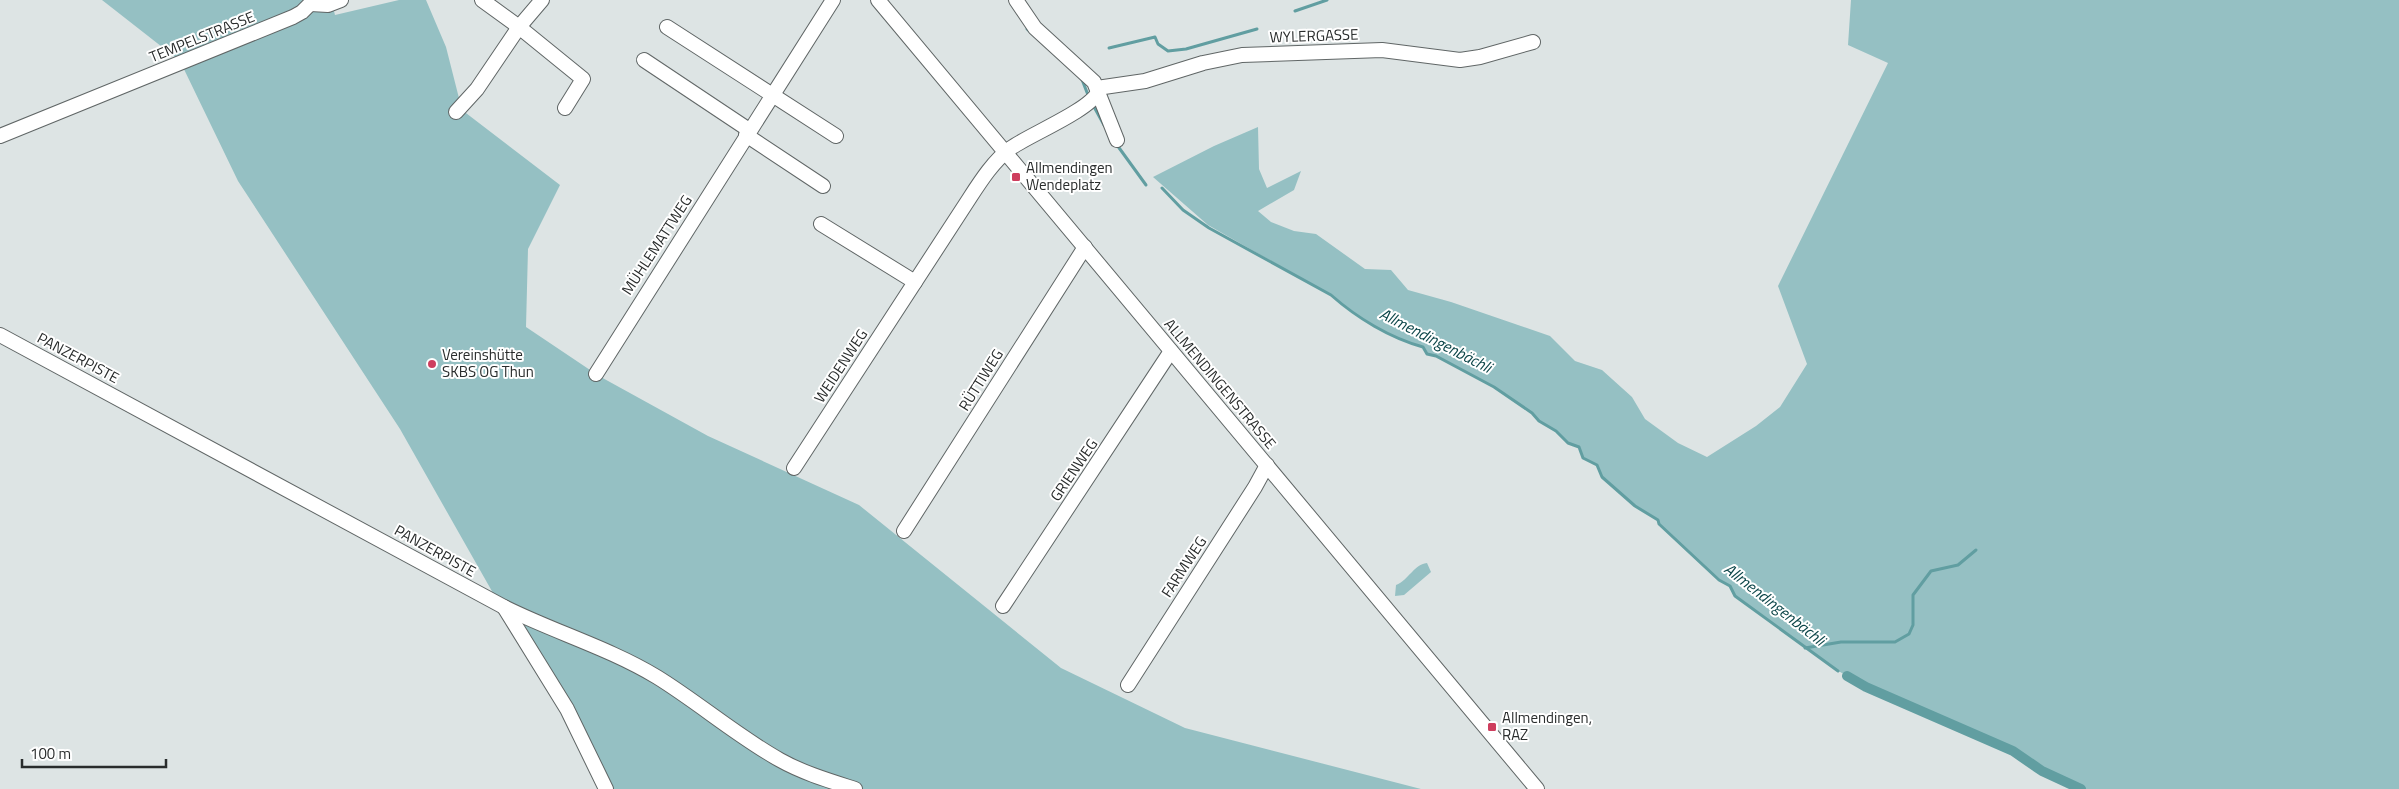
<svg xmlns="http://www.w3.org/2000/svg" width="2399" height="789" font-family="'Titillium Web',sans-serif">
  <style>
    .green { fill: #95c0c3 }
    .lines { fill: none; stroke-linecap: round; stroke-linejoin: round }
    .stream { stroke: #619ea1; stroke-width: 3 }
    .canal { stroke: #619ea1; stroke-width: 10 }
    .minor-casing { stroke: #606666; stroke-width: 16 }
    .minor { stroke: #fff; stroke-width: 14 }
    .poi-dot { fill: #ce3e5e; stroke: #fff; stroke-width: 2 }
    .labels { text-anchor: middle; stroke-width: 4; stroke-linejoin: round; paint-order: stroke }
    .street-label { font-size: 15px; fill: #292c2c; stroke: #fff }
    .poi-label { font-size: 15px; fill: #292c2c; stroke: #fff; text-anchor: start }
    .water-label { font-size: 16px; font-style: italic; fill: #0b4548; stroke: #fff }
  </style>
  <rect width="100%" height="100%" fill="#dde4e4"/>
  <!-- green -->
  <g class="green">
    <path d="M102,0h229l4,15 64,-15h27l20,47 16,63 98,75 -32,64 -2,78 73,49 109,60 151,69 202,163 124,60 236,61h-817l-204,-360 -162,-248 -58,-120z"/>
    <path d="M1851,0h548v789h-318l-39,-18 -29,-20 -147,-64 -31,-18 -100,-73 -5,-10 -11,-6 -60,-56 -1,-5 -23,-13 -33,-29 -5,-12 -14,-7 -4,-11 -11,-4 -12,-12 -17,-10 -7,-8 -38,-26 -58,-31 -9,-2 -4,-7c-33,-9 -66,-29 -92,-52l-123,-70 -55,-48 61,-31 44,-19 1,42 8,19 34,-17 -7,19 -36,21 13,11 23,9 22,3 49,35 26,1 17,20 43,12 99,34 25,25 27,9 30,27 13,22 33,24 29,14 49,-31 24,-19 27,-43 -29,-78 110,-223 -40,-18z"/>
    <path d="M1427,563l4,9 -27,23 -9,1 1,-11c13,-5 17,-20 31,-22z"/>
  </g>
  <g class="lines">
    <!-- stream -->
    <g class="stream">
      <path d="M1295,11l32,-11"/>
      <path d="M1027,29l10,9"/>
      <path d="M1109,48l46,-11 3,7 10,7 18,-2 71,-20"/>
      <path d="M1081,77l7,18"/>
      <path d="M1093,105l11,20"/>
      <path d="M1117,145l29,40"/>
      <path d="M1162,188l21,22 26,18 122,67c26,23 59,43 92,52l4,7 9,2 58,31 38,26 7,8 17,10 12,12 11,4 4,11 14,7 5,12 33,29 23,14 1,4 60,56 11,6 5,10 103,75"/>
      <path d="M1805,648l36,-6h54l14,-8 4,-9v-30l18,-24 27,-6 18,-15"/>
    </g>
    <!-- canal -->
    <path class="canal" d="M1847,676l19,11 147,64 29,20 39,18"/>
    <!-- minor casing -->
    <g class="minor-casing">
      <g id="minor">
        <path d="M482,0l37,27 23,-27"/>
        <path d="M878,0l659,789"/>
        <path d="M1016,0l19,28 59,54 23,58"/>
        <path d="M311,4l17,1 13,-5"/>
        <path d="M667,27l169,109"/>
        <path d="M644,60l105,70"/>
        <path d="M1097,88l48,-7 58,-18 39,-8 140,-5 78,10 20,-3 53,-15"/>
        <path d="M456,112l21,-23 42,-62 64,52 -18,29"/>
        <path d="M746,135l77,51"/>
        <path d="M0,136l293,-119 9,-5 12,-12"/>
        <path d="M821,224l94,58"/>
        <path d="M0,335l504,272c50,25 105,41 153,70 42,26 80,59 123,83 23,13 50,21 75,29"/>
        <path d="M596,374l237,-374"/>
        <path d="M794,468l175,-269c11,-17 25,-39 42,-51 18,-13 79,-38 87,-56"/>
        <path d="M904,531l181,-284"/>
        <path d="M1003,606l168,-255"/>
        <path d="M504,607l63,102 39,80"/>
        <path d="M1128,685l127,-198 12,-22"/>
      </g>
    </g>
    <!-- minor -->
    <use href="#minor" class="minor"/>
  </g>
  <!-- markers -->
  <g class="poi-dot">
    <rect x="1011" y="172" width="10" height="10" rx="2.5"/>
    <circle cx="432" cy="364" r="5"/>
    <rect x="1487" y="722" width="10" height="10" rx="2.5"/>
  </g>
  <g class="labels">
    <!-- street labels -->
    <g class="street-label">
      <text transform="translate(1314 36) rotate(-2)" y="5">WYLERGASSE</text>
      <text transform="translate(202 37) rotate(-22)" y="5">TEMPELSTRASSE</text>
      <text transform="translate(657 245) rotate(-57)" y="5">MÜHLEMATTWEG</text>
      <text transform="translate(78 358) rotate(28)" y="5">PANZERPISTE</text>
      <text transform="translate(841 366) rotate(-57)" y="5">WEIDENWEG</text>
      <text transform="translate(981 380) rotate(-58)" y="5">RÜTTIWEG</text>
      <text transform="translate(1220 384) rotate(50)" y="5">ALLMENDINGENSTRASSE</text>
      <text transform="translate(1074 470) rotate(-56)" y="5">GRIENWEG</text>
      <text transform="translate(435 551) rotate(29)" y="5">PANZERPISTE</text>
      <text transform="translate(1184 567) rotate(-57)" y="5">FARMWEG</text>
    </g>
    <!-- poi labels -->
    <g class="poi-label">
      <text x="1026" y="173">Allmendingen<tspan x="1026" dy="17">Wendeplatz</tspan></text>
      <text x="442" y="360">Vereinshütte<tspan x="442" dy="17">SKBS OG Thun</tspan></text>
      <text x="1502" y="723">Allmendingen,<tspan x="1502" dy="17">RAZ</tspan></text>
    </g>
    <!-- water labels -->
    <g class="water-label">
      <text transform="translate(1436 340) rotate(27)" y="6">Allmendingenbächli</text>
      <text transform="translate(1775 604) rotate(38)" y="6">Allmendingenbächli</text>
    </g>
  </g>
  <!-- scale -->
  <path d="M22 759v8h144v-8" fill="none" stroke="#292c2c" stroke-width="2.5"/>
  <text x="30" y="759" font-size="15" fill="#292c2c" stroke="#ffffff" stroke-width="4" paint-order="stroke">100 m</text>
</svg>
